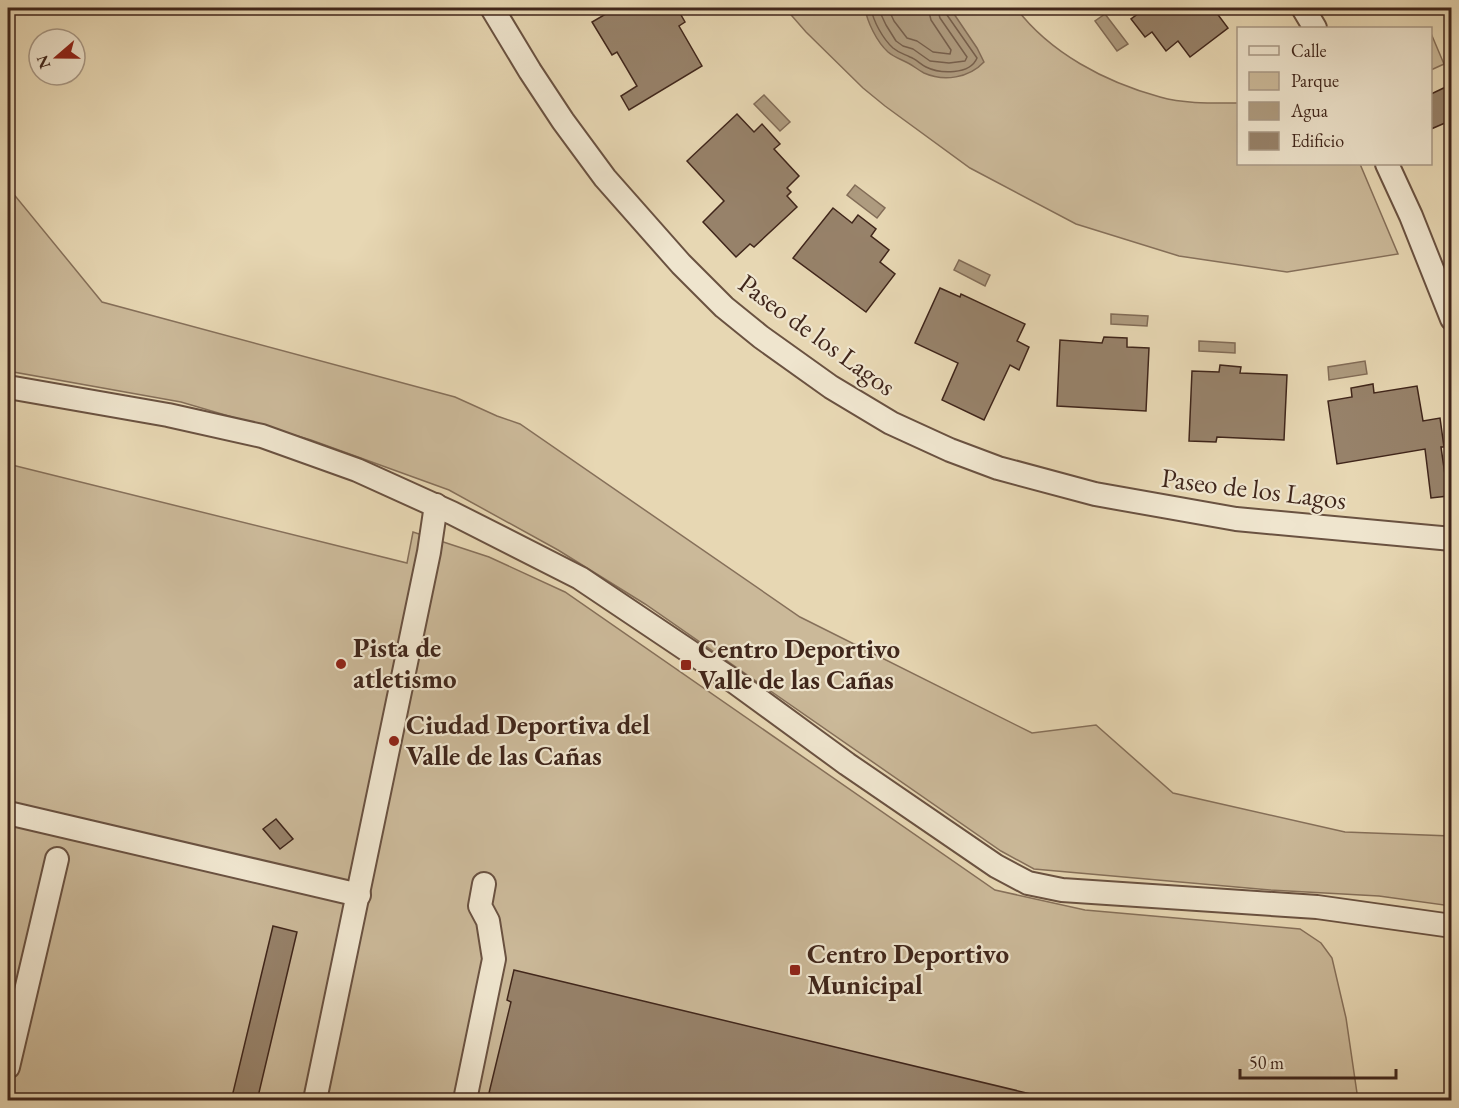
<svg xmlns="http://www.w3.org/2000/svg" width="1459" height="1108" font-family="'EB Garamond',serif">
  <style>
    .green { fill: #cbb999; stroke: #86705a; stroke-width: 1.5 }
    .water { fill: #ae9b7f; stroke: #826c57; stroke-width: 1.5 }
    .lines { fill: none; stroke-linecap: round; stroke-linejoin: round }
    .shore { stroke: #77604d; stroke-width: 1.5 }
    .building { fill: #97826a; stroke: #40261b; stroke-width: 1.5 }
    .street-casing { stroke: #6a5241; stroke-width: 26 }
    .street { stroke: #efe5ce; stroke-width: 22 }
    .poi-dot { fill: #8f2418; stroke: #efe5ce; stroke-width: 2 }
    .labels { text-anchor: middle; stroke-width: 4.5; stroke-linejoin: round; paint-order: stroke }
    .street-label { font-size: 27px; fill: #40261b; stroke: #efe5ce }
    .poi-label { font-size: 27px; font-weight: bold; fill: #40261b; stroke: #efe5ce; text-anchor: start }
  </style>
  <rect width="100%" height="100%" fill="#e7d7b3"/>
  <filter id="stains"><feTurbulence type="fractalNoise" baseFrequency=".00333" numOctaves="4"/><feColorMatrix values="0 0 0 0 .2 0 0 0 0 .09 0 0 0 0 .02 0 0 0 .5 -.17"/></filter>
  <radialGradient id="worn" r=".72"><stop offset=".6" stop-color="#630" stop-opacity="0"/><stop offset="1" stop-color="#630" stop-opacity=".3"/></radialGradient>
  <!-- green -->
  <g class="green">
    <path d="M785,8h231c34,45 89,74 144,89 25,7 53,6 78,6v61h122l38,90 -111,18 -108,-16 -103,-32 -106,-56 -85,-62 -22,-18 -57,-56z"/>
    <path d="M1430,31l14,33 -13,6h-1z"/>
    <path d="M8,190l4,2 90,110 353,95 42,19 23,8 280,193 232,116 64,-8 77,68 172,39 106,4v70l-72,-10 -109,-6 -236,-21 -33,-18 -356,-247 -87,-54 -109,-60 -138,-50 -130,-38 -173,-31z"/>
    <path d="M8,464l399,99 6,-31 76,25 76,35 430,298 90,20 215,19 21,14 11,15 14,60 12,82h-1350z"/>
  </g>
  <!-- water -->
  <g class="water">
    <path d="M865,8h85l27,40 7,14c-15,16 -40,20 -60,11 -6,-3 -10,-7 -16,-10 -7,-4 -13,-5 -20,-11 -11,-10 -21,-30 -23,-44z"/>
    <path d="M1105,14l23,30 -11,7 -22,-30z"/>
    <path d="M764,95l26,27 -10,9 -26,-27z"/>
    <path d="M855,185l30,23 -8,10 -30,-23z"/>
    <path d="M959,260l31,15 -5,11 -31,-16z"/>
    <path d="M1111,314l37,2 -1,10 -36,-2z"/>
    <path d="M1199,341l36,2v10l-36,-2z"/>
    <path d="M1365,361l2,13 -38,6 -1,-13z"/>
  </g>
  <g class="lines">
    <!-- shore -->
    <g class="shore">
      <path d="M871,8c2,13 12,31 22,40 6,5 11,6 17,9 6,2 10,7 16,10 14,7 44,8 51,-9l-30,-43 -2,-7"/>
      <path d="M878,8l8,17 10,16 7,5 10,3 17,12 19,2 16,-2 2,-4 -27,-39 -3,-10"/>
      <path d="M888,8l6,13 13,17 10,3 16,11 17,2 1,-4 -20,-30 -3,-12"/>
    </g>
  </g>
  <!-- building -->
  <g class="building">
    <path d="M616,8h61l8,14 -6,4 23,40 -73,44 -8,-14 16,-10 -20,-34 -5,3 -20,-33z"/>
    <path d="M1146,8h67l15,20 -38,29 -12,-16 -12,10 -14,-19 -7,5 -14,-18z"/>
    <path d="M1452,84v36l-21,9v-35z"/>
    <path d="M737,114l17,18 8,-8 18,20 -6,5 25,27 -12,12 4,4 -4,4 10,11 -43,40 -4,-3 -14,13 -33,-35 21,-21 -37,-40z"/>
    <path d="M833,208l19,15 6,-8 18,14 -5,7 18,14 -9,12 15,12 -29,38 -73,-54z"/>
    <path d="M940,288l20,9 1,-3 64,30 -8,17 12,6 -10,23 -9,-5 -26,55 -42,-20 16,-37 -43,-20z"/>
    <path d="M1104,337l23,1v9l22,1 -3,63 -89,-5 3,-66 42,3z"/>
    <path d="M1220,365l21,2 -1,6 47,2 -3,65 -67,-3 -1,5 -27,-1 3,-70 27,1z"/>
    <path d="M1373,384l1,9 43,-7 6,35 17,-3 4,29h-3l7,49 -17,2 -6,-49 -88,15 -9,-63 24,-4 -1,-9z"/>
    <path d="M276,819l17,20 -13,10 -17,-20z"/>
    <path d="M273,926l24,6 -40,169h-26z"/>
    <path d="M514,970l517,124 -1,7h-511l-30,-8 22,-91 -4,-2z"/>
  </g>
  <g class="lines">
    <!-- street casing -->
    <g class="street-casing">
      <g id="street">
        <path d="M492,8l38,63 33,50 42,57 76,86 43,43 37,30 70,50 60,36 59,27 48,18 97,26 141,25 216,20"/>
        <path d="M1303,8l12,20"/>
        <path d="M1387,164l24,52 41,103"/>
        <path d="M8,387l160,28 94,21 95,34 95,43 128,65 152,102 115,84 149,102 32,17 34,7 255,17 135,19"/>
        <path d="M8,813l351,82"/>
        <path d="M8,1067l49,-208"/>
        <path d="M466,1095l28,-136 -6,-38 -8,-15 4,-22"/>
        <path d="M315,1100l114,-548 7,-47"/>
      </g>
    </g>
    <!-- street -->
    <use href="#street" class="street"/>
  </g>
  <!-- markers -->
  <g class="poi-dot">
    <circle cx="341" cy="664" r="6"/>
    <rect x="680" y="659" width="12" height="12" rx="3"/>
    <circle cx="394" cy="741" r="6"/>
    <rect x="789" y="964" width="12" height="12" rx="3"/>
  </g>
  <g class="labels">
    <!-- street labels -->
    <g class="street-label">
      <text transform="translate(817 335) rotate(36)" y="9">Paseo de los Lagos</text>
      <text transform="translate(1254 489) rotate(7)" y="9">Paseo de los Lagos</text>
    </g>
    <!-- poi labels -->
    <g class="poi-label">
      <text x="353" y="657">Pista de<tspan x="353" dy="31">atletismo</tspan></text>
      <text x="698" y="658">Centro Deportivo<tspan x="698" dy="31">Valle de las Cañas</tspan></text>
      <text x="406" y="734">Ciudad Deportiva del<tspan x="406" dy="31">Valle de las Cañas</tspan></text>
      <text x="807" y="963">Centro Deportivo<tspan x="807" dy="31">Municipal</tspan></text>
    </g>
  </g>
  <!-- margin -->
  <rect width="1459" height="1108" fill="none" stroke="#e7d7b3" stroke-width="30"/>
  <rect x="9" y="9" width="1441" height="1090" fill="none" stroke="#40261b" stroke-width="3"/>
  <rect x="15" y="15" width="1429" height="1078" fill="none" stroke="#40261b" stroke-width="1.5"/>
  <!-- legend -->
  <rect x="1237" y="27" width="195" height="138" fill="#efe5ce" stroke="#a99986" stroke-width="1.5"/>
  <rect x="1249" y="46" width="30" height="9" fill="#efe5ce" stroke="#a99986" stroke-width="1.5"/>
  <text x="1291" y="57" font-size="18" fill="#40261b">Calle</text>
  <rect x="1249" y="72" width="30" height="18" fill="#cbb999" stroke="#a99986" stroke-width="1.5"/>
  <text x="1291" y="87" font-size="18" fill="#40261b">Parque</text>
  <rect x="1249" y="102" width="30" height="18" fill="#ae9b7f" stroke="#a99986" stroke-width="1.5"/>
  <text x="1291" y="117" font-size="18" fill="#40261b">Agua</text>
  <rect x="1249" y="132" width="30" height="18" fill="#97826a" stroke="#a99986" stroke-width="1.5"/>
  <text x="1291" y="147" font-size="18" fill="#40261b">Edificio</text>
  <!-- north arrow -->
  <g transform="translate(57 57) rotate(250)"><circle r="28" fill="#efe5ce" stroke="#a99986" stroke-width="1.5"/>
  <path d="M0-4.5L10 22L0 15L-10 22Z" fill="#8f2418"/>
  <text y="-9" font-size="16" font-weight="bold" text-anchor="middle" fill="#40261b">N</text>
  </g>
  <!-- scale -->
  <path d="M1240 1069v9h156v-9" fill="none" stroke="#40261b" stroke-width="3"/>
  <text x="1249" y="1069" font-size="18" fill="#40261b" stroke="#efe5ce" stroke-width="4.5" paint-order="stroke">50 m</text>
  <rect width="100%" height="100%" filter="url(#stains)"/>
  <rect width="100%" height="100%" fill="url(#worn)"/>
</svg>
